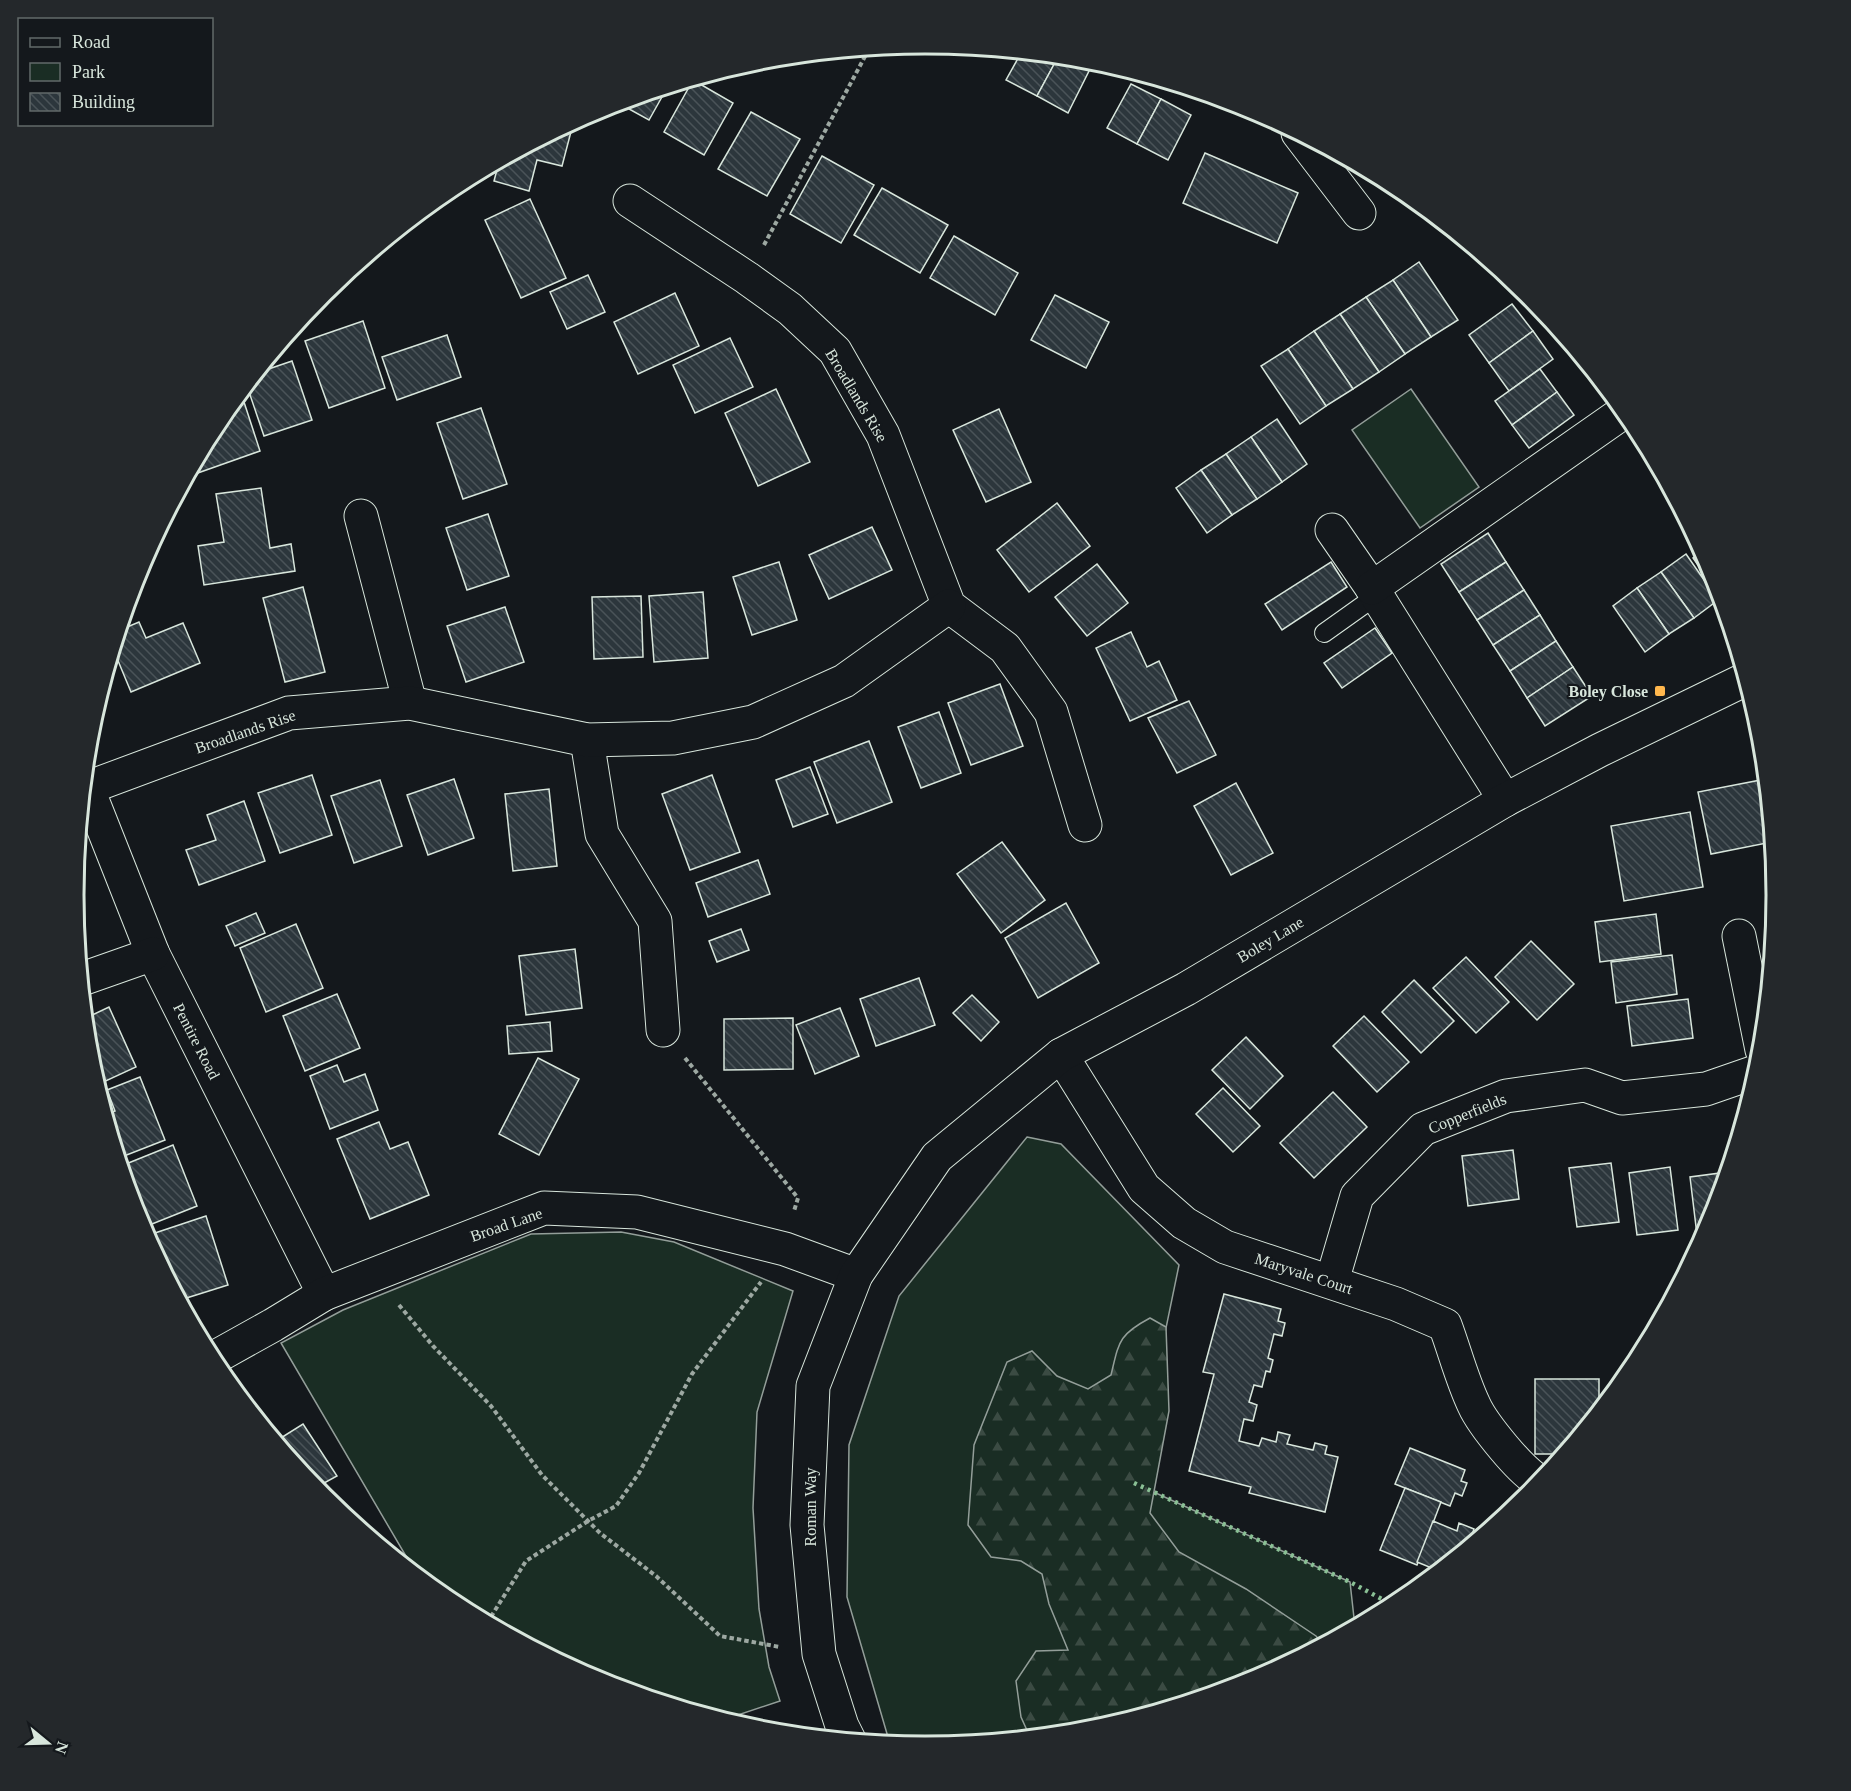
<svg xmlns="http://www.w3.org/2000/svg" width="1851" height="1791" font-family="Georgia,serif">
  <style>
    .green { fill: #1a2d24; stroke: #939e99; stroke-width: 1.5 }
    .forest { fill: url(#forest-firs); stroke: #939e99; stroke-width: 1.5 }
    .building { fill: url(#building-back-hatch); stroke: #d8e6dc; stroke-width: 1.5 }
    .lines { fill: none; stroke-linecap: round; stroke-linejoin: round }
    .service-casing { stroke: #d8e6dc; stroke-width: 20 }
    .minor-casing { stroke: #d8e6dc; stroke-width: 35 }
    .tertiary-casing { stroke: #d8e6dc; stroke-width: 35 }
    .path { stroke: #9da8a2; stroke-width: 4; stroke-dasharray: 4.5 3; stroke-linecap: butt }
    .service { stroke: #14181c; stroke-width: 18 }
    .minor { stroke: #14181c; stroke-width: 33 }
    .tertiary { stroke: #14181c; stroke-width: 33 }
    .hedge { stroke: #8ac095; stroke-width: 4.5; stroke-dasharray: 3 4.5; stroke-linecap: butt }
    .poi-dot { fill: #ffb74d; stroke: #14181c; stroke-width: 2 }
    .labels { text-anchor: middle; stroke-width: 4.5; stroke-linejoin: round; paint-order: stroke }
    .street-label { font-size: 16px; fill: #d8e6dc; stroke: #14181c }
    .poi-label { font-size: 16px; font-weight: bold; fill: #d8e6dc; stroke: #14181c; text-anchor: end }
    .rim { fill: none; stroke: #d8e6dc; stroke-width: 3 }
  </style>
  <defs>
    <pattern id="forest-firs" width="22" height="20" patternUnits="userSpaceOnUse" patternTransform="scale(1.5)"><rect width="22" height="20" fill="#1a2d24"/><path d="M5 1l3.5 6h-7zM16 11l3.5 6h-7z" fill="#3b4b43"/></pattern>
    <pattern id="building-back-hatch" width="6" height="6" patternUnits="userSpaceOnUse" patternTransform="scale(1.5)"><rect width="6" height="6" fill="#2c363c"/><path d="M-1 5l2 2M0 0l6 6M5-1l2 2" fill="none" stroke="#4a5358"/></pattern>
  </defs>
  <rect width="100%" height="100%" fill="#14181c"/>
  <!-- green -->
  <g class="green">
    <path d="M1411,389l68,98 -59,41 -68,-98z"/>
    <path d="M1027,1137l34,7 118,121 -45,218 216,99 5,45 -104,56 -160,48 -166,16 -35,-3 -43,-147 2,-152 50,-149z"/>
    <path d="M621,1232l53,10 119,49 -36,121 -4,96 6,101 10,58 11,34 -57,19 -124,-37 -147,-79 -35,-29 -136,-232 62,-33 188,-76z"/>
  </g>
  <!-- forest -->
  <path class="forest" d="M1150,1318l16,9 3,84 -19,102 29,39 67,37 70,47 7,8 -72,39 -160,48 -61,6 -9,-20 -5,-36 20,-30 32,-1 -19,-46 -7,-30 -21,-13 -30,-4 -23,-32 6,-80 33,-83 25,-11 25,25 31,13 23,-14c8,-33 7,-40 39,-57z"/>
  <!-- building -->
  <g class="building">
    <path d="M1021,53l37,4 -21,39 -31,-16z"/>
    <path d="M1058,57l15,1 18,9 -23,46 -31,-17z"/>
    <path d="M693,80l40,23 -29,52 -40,-23z"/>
    <path d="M1131,84l30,15 -24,45 -30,-16z"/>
    <path d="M667,88l-18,32 -31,-17z"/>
    <path d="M1161,99l30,16 -23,45 -31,-16z"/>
    <path d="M751,112l49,27 -33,57 -49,-27z"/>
    <path d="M571,124h2l-11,42 -25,-6 -8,31 -35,-10 5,-19z"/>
    <path d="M1205,153l93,40 -21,50 -94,-40z"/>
    <path d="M822,156l52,29 -33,58 -51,-29z"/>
    <path d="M882,188l66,37 -28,48 -66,-38z"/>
    <path d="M530,199l36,79 -45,20 -36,-78z"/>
    <path d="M954,236l64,37 -23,42 -65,-37z"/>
    <path d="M1419,262l39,58 -27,17 -38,-57z"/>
    <path d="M588,275l17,37 -38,17 -17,-37z"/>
    <path d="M1393,280l38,57 -26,17 -39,-57z"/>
    <path d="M675,293l24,53 -61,28 -24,-52z"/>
    <path d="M1055,295l54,27 -23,46 -55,-28z"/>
    <path d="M1366,297l39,57 -26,18 -39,-58z"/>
    <path d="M1512,304l21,27 -44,32 -20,-28z"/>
    <path d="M1340,314l39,58 -26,17 -39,-58z"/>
    <path d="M363,321l22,67 -56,20 -24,-67z"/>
    <path d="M1314,331l39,58 -27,17 -38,-57z"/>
    <path d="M1533,331l20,28 -44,32 -20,-28z"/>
    <path d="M447,335l14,42 -64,23 -15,-43z"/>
    <path d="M730,338l23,49 -58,26 -22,-48z"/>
    <path d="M1288,349l38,57 -26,18 -39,-58z"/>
    <path d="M292,361l20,59 -48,16 -17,-50 10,-13z"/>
    <path d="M1540,369l17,23 -45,33 -17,-24z"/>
    <path d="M776,389l34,73 -52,24 -33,-73z"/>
    <path d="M1557,392l17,23 -45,33 -17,-23z"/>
    <path d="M244,402l16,49 -65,23 -2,-6 24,-46 13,-15z"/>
    <path d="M481,408l26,76 -44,15 -26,-76z"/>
    <path d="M999,409l32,73 -45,20 -33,-72z"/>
    <path d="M1277,419l30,45 -25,18 -31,-45z"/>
    <path d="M1251,437l31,45 -25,17 -31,-45z"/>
    <path d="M1226,454l31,45 -25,16 -31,-45z"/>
    <path d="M1201,470l31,45 -25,18 -31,-45z"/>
    <path d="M261,488l9,60 21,-4 4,27 -91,14 -6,-39 26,-4 -8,-48z"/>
    <path d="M1057,503l33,43 -61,46 -32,-42z"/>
    <path d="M488,514l21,62 -42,14 -21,-62z"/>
    <path d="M872,527l20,43 -63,29 -20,-44z"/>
    <path d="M1488,533l18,29 -47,30 -18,-28z"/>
    <path d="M1703,551l10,19 8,28 -28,-40z"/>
    <path d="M1686,554l32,46 -24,18 -33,-46z"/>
    <path d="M779,562l18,58 -45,15 -19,-58z"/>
    <path d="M1331,562l16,25 -65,43 -17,-26z"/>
    <path d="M1506,562l18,28 -47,30 -18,-28z"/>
    <path d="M1097,564l31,39 -41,33 -32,-39z"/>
    <path d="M1661,572l33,46 -25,16 -32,-46z"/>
    <path d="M303,587l22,85 -40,10 -22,-84z"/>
    <path d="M1637,588l32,46 -24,18 -32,-46z"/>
    <path d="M1524,590l16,25 -47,30 -16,-25z"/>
    <path d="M703,592l5,66 -54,4 -5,-66z"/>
    <path d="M641,596l2,61 -49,2 -2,-62z"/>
    <path d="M505,607l19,55 -58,20 -19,-56z"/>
    <path d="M1540,615l16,26 -46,30 -17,-26z"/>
    <path d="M139,622l7,16 37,-15 17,40 -69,29 -17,-41 6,-21z"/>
    <path d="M1375,628l17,25 -50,35 -18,-25z"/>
    <path d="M1131,632l16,35 12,-6 18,39 -47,21 -34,-73z"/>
    <path d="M1556,641l17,26 -46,31 -17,-27z"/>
    <path d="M1573,667l19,29 -47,30 -18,-28z"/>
    <path d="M1000,684l23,62 -52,19 -23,-62z"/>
    <path d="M1189,701l27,54 -39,18 -29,-55z"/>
    <path d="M939,712l22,61 -40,15 -23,-61z"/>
    <path d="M869,741l23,61 -55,21 -23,-61z"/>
    <path d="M810,767l18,47 -35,13 -17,-47z"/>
    <path d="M312,775l20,60 -52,18 -22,-60z"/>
    <path d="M712,775l28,77 -50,18 -28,-76z"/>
    <path d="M454,779l20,59 -46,17 -21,-60z"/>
    <path d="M1766,779l6,63 -61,12 -13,-62z"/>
    <path d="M380,780l22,66 -48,17 -23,-67z"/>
    <path d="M1236,783l37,70 -42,22 -37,-69z"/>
    <path d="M549,789l8,77 -44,5 -8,-77z"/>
    <path d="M244,801l21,60 -66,24 -13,-35 30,-10 -9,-25z"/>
    <path d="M1690,812l13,75 -79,14 -13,-75z"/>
    <path d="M1002,842l43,58 -44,33 -44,-59z"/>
    <path d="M758,860l12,34 -62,23 -12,-34z"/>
    <path d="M1066,903l33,60 -61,35 -33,-60z"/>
    <path d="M256,913l9,20 -30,13 -9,-20z"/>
    <path d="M1656,914l5,40 -61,8 -5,-40z"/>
    <path d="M296,924l27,64 -57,24 -26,-64z"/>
    <path d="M741,929l8,21 -32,12 -8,-21z"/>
    <path d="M1531,941l43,43 -37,36 -42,-43z"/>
    <path d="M575,949l7,59 -56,7 -7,-59z"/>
    <path d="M1672,955l5,39 -61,9 -5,-41z"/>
    <path d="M1466,957l43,45 -33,31 -43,-45z"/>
    <path d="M919,978l16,47 -59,21 -16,-47z"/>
    <path d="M1414,980l40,41 -33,32 -39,-41z"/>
    <path d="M337,994l23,54 -55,23 -22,-55z"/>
    <path d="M972,995l27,27 -18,19 -28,-28z"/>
    <path d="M1688,999l5,39 -61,8 -5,-40z"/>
    <path d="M109,1007l27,60 -39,18 -7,-24 -4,-43z"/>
    <path d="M840,1008l19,48 -44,18 -19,-49z"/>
    <path d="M1364,1016l45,46 -32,30 -44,-46z"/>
    <path d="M793,1018v51l-69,1v-51z"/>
    <path d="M550,1022l2,29 -43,3 -2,-28z"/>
    <path d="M1246,1037l37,39 -33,33 -38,-39z"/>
    <path d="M538,1058l41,21 -40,76 -40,-21z"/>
    <path d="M337,1065l7,17 21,-8 13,36 -48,19 -20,-53z"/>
    <path d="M140,1077l25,63 -46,18 -13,-44 9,-3 -8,-21z"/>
    <path d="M1223,1088l37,38 -27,26 -37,-38z"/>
    <path d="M1333,1092l34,35 -53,51 -34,-35z"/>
    <path d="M379,1122l11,27 18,-7 21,53 -59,24 -33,-80z"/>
    <path d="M173,1145l24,61 -55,22 -21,-62z"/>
    <path d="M1513,1150l6,49 -51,7 -6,-50z"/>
    <path d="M1611,1163l8,59 -42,5 -8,-59z"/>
    <path d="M1670,1167l8,63 -41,5 -8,-62z"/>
    <path d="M1728,1172l-15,50 -7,12 -9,1 -7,-58z"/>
    <path d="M206,1216l22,69 -48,15 -34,-64z"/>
    <path d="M1224,1294l57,15 -3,12 7,2 -3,13 -8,-2 -6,24 5,2 -3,12 -4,-1 -4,16 -8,-2 -5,17 8,3 -4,16 -9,-2 -5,22 20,5 3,-8 14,4 2,-10 12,3 -3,9 26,6 2,-7 12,3 -2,8 13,3 -13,55 -76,-19 2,-6 -62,-16 25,-97 -11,-2z"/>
    <path d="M1535,1379h64v33l-35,42h-29z"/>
    <path d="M303,1424l34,52 -22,12 -39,-47z"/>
    <path d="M1410,1448l55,22 -4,11 6,2 -5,13 -7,-3 -5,13 -55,-22z"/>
    <path d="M1405,1488l36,14 -24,63 -37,-15z"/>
    <path d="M1433,1521l24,10 2,-8 15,6 -3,9 6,2 -38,31 -22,-9z"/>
  </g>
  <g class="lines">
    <!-- service casing -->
    <g class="service-casing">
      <path id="service" d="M1324,633l52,-37"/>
    </g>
    <!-- minor casing -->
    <g class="minor-casing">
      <g id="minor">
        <path d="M1298,133l61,80"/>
        <path d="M630,201l117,77 43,31 45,42 48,84 66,171 56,42 46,64 34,113"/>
        <path d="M361,516l49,187"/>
        <path d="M1332,530l40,58 133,212"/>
        <path d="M1372,588l253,-177"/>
        <path d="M587,740l15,94 53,87 8,109"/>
        <path d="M85,782l68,172 171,340"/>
        <path d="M87,788l202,-75 121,-10 177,37 86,-2 80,-16 91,-41 105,-75"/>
        <path d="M1739,936l23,114"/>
        <path d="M82,979l71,-25"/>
        <path d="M1061,1055l83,133 40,35 41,24 171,57 49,21c10,27 17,55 29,80 8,18 49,70 67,77"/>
        <path d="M1332,1281l25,-85 66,-67 83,-33 79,-11 37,13 84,-9 52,-18"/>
        <path d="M212,1359l61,-34 51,-31 220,-86 93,4 148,37 71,26"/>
      </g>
    </g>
    <!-- tertiary casing -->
    <g class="tertiary-casing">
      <path id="tertiary" d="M849,1740l-7,-14 -23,-72 -12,-129 6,-139 43,-111 81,-118 124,-102 125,-66 319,-189 95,-50 146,-71"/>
    </g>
    <!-- path -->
    <g class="path">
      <path d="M764,245l105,-196"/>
      <path d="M685,1058l113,140 -4,13"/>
      <path d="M399,1305l34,41 58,60 51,69 58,58 56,43 64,60 60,11"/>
      <path d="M487,1623l39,-62 62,-40 28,-15 23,-33 53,-99 69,-92"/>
    </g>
    <!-- service -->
    <use href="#service" class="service"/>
    <!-- minor -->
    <use href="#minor" class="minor"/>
    <!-- tertiary -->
    <use href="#tertiary" class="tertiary"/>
    <!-- hedge -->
    <path class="hedge" d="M1134,1483l216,99 45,24"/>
  </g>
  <!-- markers -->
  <rect class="poi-dot" x="1654" y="685" width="12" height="12" rx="3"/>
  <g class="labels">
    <!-- street labels -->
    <g class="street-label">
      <text transform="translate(857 395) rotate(59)" y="6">Broadlands Rise</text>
      <text transform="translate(245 731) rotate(-19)" y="6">Broadlands Rise</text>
      <text transform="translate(1270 939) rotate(-31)" y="6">Boley Lane</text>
      <text transform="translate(197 1041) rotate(63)" y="6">Pentire Road</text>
      <text transform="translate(1467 1113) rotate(-22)" y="6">Copperfields</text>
      <text transform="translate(506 1224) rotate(-19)" y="6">Broad Lane</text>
      <text transform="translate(1304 1273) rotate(18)" y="6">Maryvale Court</text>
      <text transform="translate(810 1507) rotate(-90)" y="6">Roman Way</text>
    </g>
    <!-- poi labels -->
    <g class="poi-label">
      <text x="1648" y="697">Boley Close</text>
    </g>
  </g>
  <!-- crop -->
  <path d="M0 0H1851V1791H0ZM84 895a841 841 0 1 1 1682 0a841 841 0 1 1-1682 0Z" fill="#24282b" fill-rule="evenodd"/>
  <path class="rim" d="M84 895a841 841 0 1 1 1682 0a841 841 0 1 1-1682 0Z"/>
  <!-- legend -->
  <rect x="18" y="18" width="195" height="108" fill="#14181c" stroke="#626a69" stroke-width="1.5"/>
  <rect x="30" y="38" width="30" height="9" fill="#14181c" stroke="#626a69" stroke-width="1.5"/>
  <text x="72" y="48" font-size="18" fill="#d8e6dc">Road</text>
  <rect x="30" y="63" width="30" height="18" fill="#1a2d24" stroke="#626a69" stroke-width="1.5"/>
  <text x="72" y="78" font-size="18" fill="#d8e6dc">Park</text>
  <rect x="30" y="93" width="30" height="18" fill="url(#building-back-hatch)" stroke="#626a69" stroke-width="1.5"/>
  <text x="72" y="108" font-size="18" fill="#d8e6dc">Building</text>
  <!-- north arrow -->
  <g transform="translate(48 1743) rotate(109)" stroke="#14181c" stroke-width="4.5" paint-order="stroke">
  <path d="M0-4.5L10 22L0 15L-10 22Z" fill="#d8e6dc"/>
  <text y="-9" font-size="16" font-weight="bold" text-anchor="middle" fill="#d8e6dc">N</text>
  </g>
</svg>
